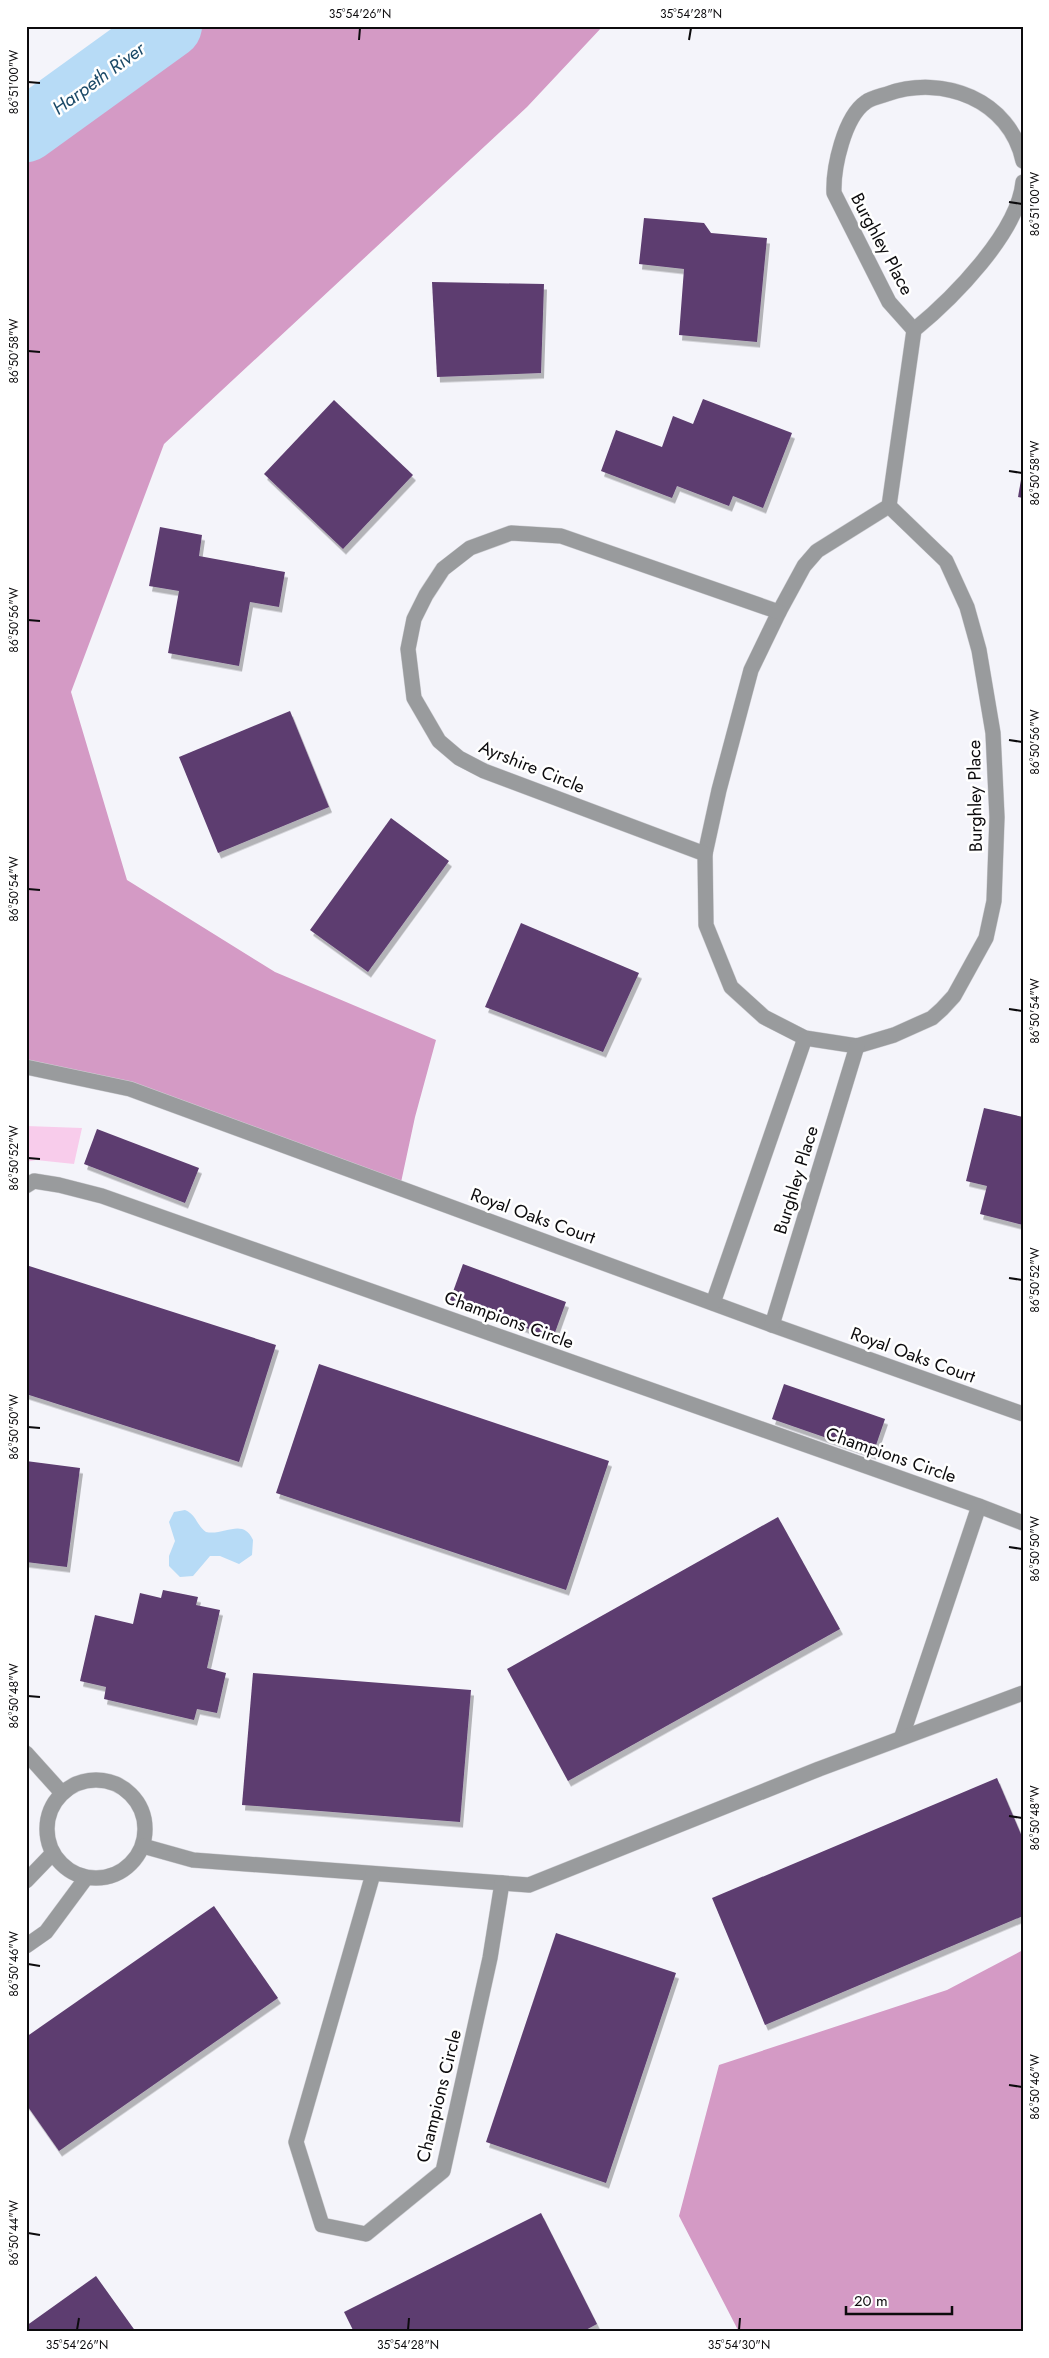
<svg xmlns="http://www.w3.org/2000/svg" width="1049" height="2358" font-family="Jost,sans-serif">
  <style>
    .green { fill: #f8cceb }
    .forest { fill: #d49ac5 }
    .water { fill: #b7dbf6 }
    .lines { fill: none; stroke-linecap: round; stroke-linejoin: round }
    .river { stroke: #b7dbf6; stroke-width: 64 }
    .building { fill: #5d3d6f; filter: url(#shadow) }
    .lane-casing { stroke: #cfcfd4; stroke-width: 16 }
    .street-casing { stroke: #cfcfd4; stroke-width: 16 }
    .lane { stroke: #999b9d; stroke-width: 15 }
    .street { stroke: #999b9d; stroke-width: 15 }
    .ticks { fill: none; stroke: #0c0b0d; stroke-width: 2 }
    .labels { text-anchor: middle; stroke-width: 5; stroke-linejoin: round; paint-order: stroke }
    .street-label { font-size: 18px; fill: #0c0b0d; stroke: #fff }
    .water-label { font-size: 19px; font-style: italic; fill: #1b4a68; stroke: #fff }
    .neatline { fill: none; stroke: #0c0b0d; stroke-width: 2 }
    .ticks-label { font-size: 12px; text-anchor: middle; fill: #0c0b0d }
  </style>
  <defs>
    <filter id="shadow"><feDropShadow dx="3" dy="5.5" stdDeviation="0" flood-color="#0004"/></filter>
  </defs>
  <rect width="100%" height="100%" fill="#f4f4fa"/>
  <!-- green -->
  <path class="green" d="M26,1126l56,2 -8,36 -38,-4 -10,2z"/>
  <!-- forest -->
  <g class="forest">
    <path d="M163,26h440l-76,81 -363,337 -93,248 56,188 148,92 161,68 -21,77 -15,70 -270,-98 -104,-22v-937z"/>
    <path d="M1023,1950v382h-284l-60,-116 40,-151 228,-75z"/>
  </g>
  <!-- water -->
  <path class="water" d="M185,1510c11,4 12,16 21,22 18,4 37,-15 47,8l-1,15 -13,9 -19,-8h-10l-17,20 -13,1 -11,-11v-10l6,-15 -6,-19 5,-10z"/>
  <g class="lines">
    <!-- river -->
    <path class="river" d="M26,130l144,-104"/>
  </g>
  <!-- building -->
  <g class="building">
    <path d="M644,218l60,5 7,10 56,5 -10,104 -78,-7 5,-66 -45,-5z"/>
    <path d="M432,282l112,2 -3,89 -104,4z"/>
    <path d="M703,399l89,34 -29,75 -30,-12 -4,10 -52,-20 -5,12 -71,-27 15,-41 46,17 11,-31 20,8z"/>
    <path d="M334,400l79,75 -70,74 -79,-75z"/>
    <path d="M1022,474h1v24l-5,-1z"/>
    <path d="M160,527l42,8 -3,21 86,16 -6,35 -29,-5 -11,64 -71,-13 11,-62 -30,-5z"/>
    <path d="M290,711l39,96 -111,46 -39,-96z"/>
    <path d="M391,818l58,43 -81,111 -58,-42z"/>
    <path d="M521,923l118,50 -36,79 -118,-45z"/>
    <path d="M984,1108l39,9v108l-43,-11 7,-28 -21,-5z"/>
    <path d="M97,1129l102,39 -14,35 -101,-39z"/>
    <path d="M463,1264l103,38 -13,36 -103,-38z"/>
    <path d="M26,1265l250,80 -37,117 -213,-68z"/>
    <path d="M319,1364l290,97 -43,129 -290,-97z"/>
    <path d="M784,1384l101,35 -12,35 -101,-35z"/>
    <path d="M26,1461l54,7 -13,99 -41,-5z"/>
    <path d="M778,1517l62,112 -272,152 -61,-112z"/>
    <path d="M163,1590l35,7 -2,8 24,5 -13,58 19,5 -9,40 -20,-4 -3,11 -90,-21 2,-12 -26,-6 15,-66 38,9 7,-31 21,5z"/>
    <path d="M253,1673l218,17 -11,132 -218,-17z"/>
    <path d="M997,1778l26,61v77l-258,109 -53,-127z"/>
    <path d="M214,1906l64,92 -219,153 -33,-47v-67z"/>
    <path d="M556,1933l120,40 -70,210 -120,-41z"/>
    <path d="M541,2213l56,111 -15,8h-228l-10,-20z"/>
    <path d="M96,2276l40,56h-110v-6z"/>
  </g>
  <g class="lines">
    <!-- lane casing -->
    <g class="lane-casing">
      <g id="lane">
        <path d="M26,1186l8,-5 25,4 43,11 877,310 44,17"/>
        <path d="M902,1736l77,-230"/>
        <path d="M26,1753l36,40"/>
        <circle cx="96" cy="1829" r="49"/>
        <path d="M143,1846l50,14 336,25 290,-116 204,-76"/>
        <path d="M373,1874l-77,268 26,83 44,9 77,-63 47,-213 12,-75"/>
        <path d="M26,1881l27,-28"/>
        <path d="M26,1946l20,-14 40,-54"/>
      </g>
    </g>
    <!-- street casing -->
    <g class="street-casing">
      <g id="street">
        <path d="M914,330l-25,-28 -55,-109c-1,-25 10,-76 32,-91 5,-4 15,-6 21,-8 56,-20 123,6 136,67"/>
        <path d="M889,506l-72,45 -13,15 -25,46 -28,58 -32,120 -14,64 1,71 25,62 33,30 41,21 52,8 37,-11 38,-17 10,-9 12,-13 32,-58 8,-37 3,-84 -4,-84 -14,-83 -12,-43 -21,-46 -57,-55 25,-176c38,-31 104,-97 109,-148"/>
        <path d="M705,854l-221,-83 -25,-13 -20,-17 -25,-43 -6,-49 6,-30 12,-24 17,-26 27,-21 41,-15 50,3 218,76"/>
        <path d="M26,1067l104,22 642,236 251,89"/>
        <path d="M713,1303l92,-265"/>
        <path d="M772,1325l85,-279"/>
      </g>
    </g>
    <!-- lane -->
    <use href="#lane" class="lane"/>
    <!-- street -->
    <use href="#street" class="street"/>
  </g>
  <!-- ticks -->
  <path class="ticks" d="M359,40l1,-12M689,40l2,-12M28,82l12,1M1009,202l13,2M28,351l12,1M1009,471l13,2M28,620l12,1M1009,740l13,2M28,889l12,1M1009,1009l13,2M28,1158l12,1M1009,1278l13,2M28,1427l12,1M1009,1547l13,2M28,1696l12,1M1009,1816l13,2M28,1964l12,2M1009,2085l13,2M28,2233l12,2M77,2330l2,-12M408,2330l1,-12M739,2330l1,-12"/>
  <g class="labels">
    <!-- street labels -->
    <g class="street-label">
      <text transform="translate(882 244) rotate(62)" y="6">Burghley Place</text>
      <text transform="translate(532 767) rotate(22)" y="6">Ayrshire Circle</text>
      <text transform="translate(975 796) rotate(-91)" y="6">Burghley Place</text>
      <text transform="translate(796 1180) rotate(-73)" y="6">Burghley Place</text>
      <text transform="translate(533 1216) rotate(20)" y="6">Royal Oaks Court</text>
      <text transform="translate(509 1320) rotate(20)" y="6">Champions Circle</text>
      <text transform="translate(913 1355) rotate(20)" y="6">Royal Oaks Court</text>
      <text transform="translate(891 1455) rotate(19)" y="6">Champions Circle</text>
      <text transform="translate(439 2096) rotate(-76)" y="6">Champions Circle</text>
    </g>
    <!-- water labels -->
    <g class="water-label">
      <text transform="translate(98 78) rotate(-36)" y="7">Harpeth River</text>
    </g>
  </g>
  <!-- border -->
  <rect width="1049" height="2358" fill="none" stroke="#ffffff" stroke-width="55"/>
  <!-- scale -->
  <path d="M846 2306v8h106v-8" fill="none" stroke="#0c0b0d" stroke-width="2.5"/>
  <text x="854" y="2306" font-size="15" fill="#0c0b0d" stroke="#ffffff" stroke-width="4" paint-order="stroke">20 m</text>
  <rect x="28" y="28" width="994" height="2302" class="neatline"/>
  <g class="ticks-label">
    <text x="360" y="18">35°54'26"N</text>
    <text x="691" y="18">35°54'28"N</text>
    <text transform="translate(14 82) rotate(-90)" y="4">86°51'00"W</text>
    <text transform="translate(1035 204) rotate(-90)" y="4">86°51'00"W</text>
    <text transform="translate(14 351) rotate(-90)" y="4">86°50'58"W</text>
    <text transform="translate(1035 473) rotate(-90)" y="4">86°50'58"W</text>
    <text transform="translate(14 620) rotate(-90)" y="4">86°50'56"W</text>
    <text transform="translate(1035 742) rotate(-90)" y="4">86°50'56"W</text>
    <text transform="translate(14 889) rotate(-90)" y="4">86°50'54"W</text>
    <text transform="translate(1035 1011) rotate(-90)" y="4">86°50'54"W</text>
    <text transform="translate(14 1158) rotate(-90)" y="4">86°50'52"W</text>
    <text transform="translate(1035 1280) rotate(-90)" y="4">86°50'52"W</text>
    <text transform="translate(14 1427) rotate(-90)" y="4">86°50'50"W</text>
    <text transform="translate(1035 1549) rotate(-90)" y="4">86°50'50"W</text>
    <text transform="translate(14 1696) rotate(-90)" y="4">86°50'48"W</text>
    <text transform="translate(1035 1818) rotate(-90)" y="4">86°50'48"W</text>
    <text transform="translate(14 1964) rotate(-90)" y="4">86°50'46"W</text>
    <text transform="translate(1035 2087) rotate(-90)" y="4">86°50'46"W</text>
    <text transform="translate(14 2233) rotate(-90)" y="4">86°50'44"W</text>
    <text x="77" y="2349">35°54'26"N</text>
    <text x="408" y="2349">35°54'28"N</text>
    <text x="739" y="2349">35°54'30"N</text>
  </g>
</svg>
